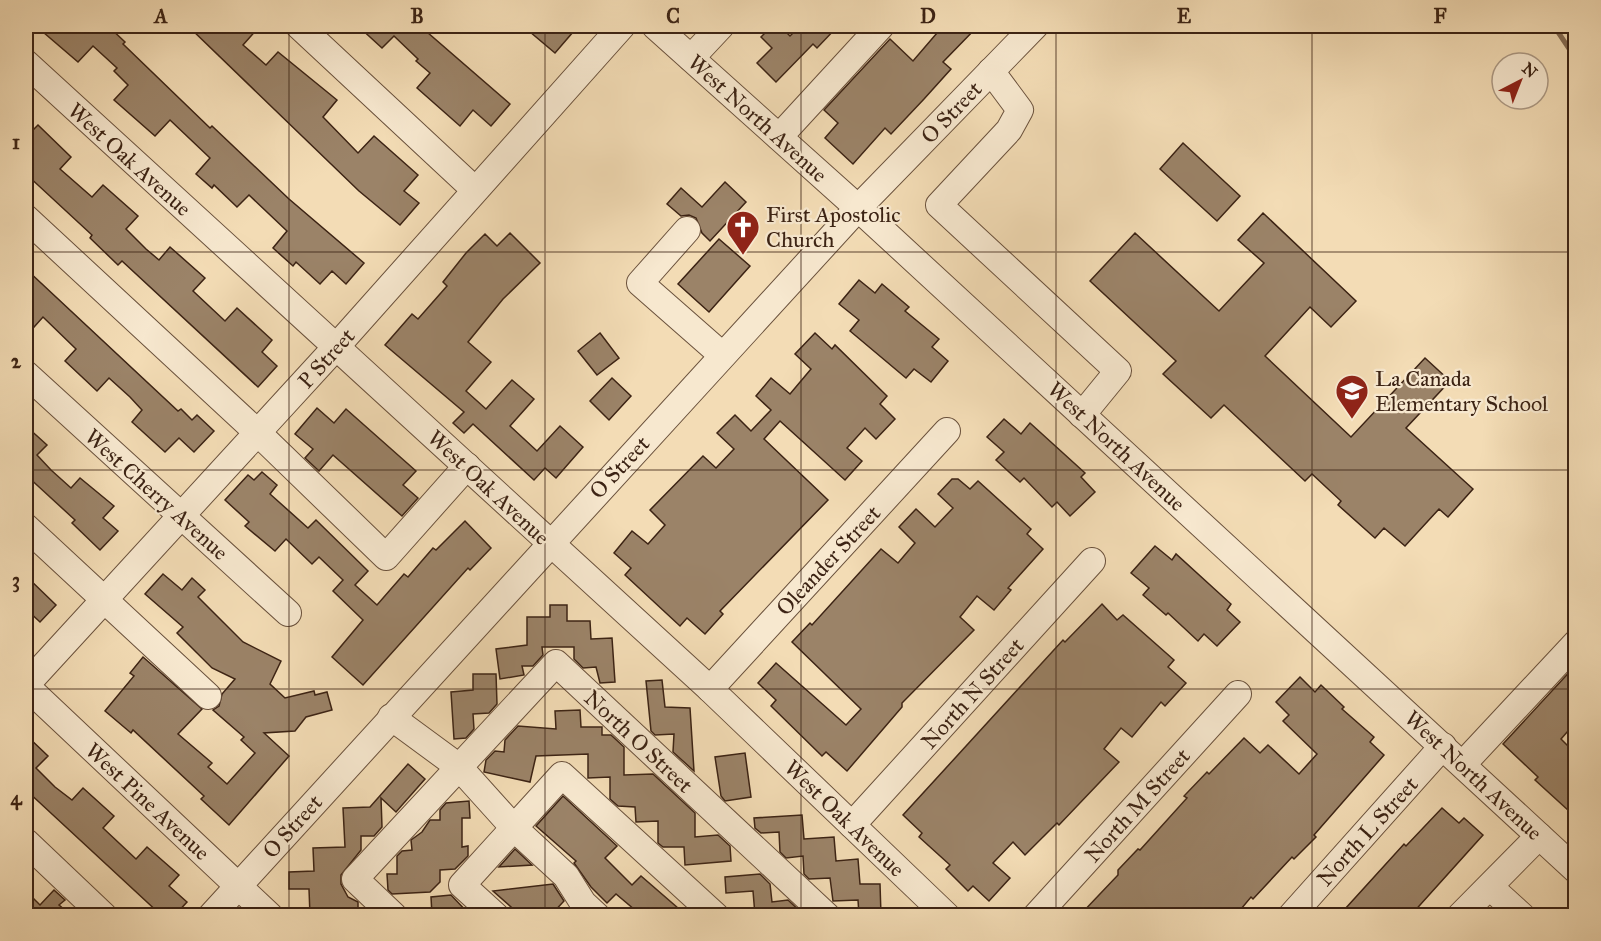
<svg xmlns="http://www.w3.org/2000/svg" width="1601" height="941" font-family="'IM FELL Great Primer',serif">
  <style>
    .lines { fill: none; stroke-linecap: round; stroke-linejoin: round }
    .stream { stroke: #856c54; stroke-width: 5 }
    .building { fill: #9b8368; stroke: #3c2314; stroke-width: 1.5 }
    .minor-casing { stroke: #6a513c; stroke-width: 28 }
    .minor { stroke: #f7e8cf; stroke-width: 26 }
    .grid { fill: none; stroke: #3c2314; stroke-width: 1.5; stroke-opacity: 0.55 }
    .labels { text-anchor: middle; stroke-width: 4.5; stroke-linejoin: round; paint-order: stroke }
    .street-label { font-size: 22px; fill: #3c2314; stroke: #f7e8cf }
    .poi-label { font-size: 22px; fill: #3c2314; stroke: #f7e8cf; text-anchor: start }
    .neatline { fill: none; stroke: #3c2314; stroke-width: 2 }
    .grid-label { font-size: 20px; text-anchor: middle; font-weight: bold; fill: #3c2314 }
  </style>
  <rect width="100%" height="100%" fill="#f3dcb5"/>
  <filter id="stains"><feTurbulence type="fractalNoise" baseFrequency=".00333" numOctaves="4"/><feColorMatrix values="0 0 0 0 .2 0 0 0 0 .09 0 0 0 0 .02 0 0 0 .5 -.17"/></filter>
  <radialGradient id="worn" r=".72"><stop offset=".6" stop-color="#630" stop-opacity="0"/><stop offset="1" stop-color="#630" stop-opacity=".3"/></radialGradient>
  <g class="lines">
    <!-- stream -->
    <path class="stream" d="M1554,26l22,33"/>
  </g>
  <!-- building -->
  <g class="building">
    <path d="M36,26h72l17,16 -2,2 87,84 2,-2 77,73 75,64 -18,21 -14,-13 -12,13 -24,-22 -3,4 -20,-18 14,-17 -38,-36 -12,12 -23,-22 -2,3 -16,-14 14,-16 -40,-38 -15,16 -41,-36 14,-15 -14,-14 3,-3 -24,-22 -15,16z"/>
    <path d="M188,26h72l-17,19 23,20 12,-13 59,48 -14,17 35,36 16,-17 44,39 -14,16 15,12 -19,22 -41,-34z"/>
    <path d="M358,26h62l90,78 -19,22 -18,-16 -13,16 -43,-38 13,-15 -14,-12 2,-2 -24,-23 -12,12z"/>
    <path d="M523,26h42l8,6 -18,21z"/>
    <path d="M772,26h8l10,10 10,-10h38l-21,22 -4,-4 -37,38 -19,-19 15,-15 -11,-11z"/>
    <path d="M943,26h35l-35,36 8,7 -27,30 -33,35 -6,-6 -32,36 -28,-26 13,-15 -14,-13 66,-71 23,22z"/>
    <path d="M38,125l33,32 -11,12 32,28 11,-12 35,31 -12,13 20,20 13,11 11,-13 35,31 -12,13 32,30 12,-13 35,32 -10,12 15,14 -19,21 -136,-126 -4,4 -28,-27 2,-3 -66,-61v-37z"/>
    <path d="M1183,143l57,53 -23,25 -57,-52z"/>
    <path d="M725,182l21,20 -36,39 -8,-8 -6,-15 -7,-3 -8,1 -14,-12 14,-16 21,19z"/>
    <path d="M1263,213l93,88 -25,26 -21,-20 -45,49 86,81 74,-79 25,23 -44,47 67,61 -25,28 -9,-8 -34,37 -21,-18 -9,10 -37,-33 3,-4 -29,-27 -7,7 -81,-76 -13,13 -48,-44 13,-13 -86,-80 45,-48 84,78 45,-48 -26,-23z"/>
    <path d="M510,233l30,30 -37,36 -35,43 23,20 -25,29 20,18 26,-29 22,19 -24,27 27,25 23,-25 23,21 -27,31 -11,-10 -11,12 -61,-56 -9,9 -11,-10 11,-11 -79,-67 27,-31 6,5 29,-33 -4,-4 23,-29 19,-19 12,12z"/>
    <path d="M719,239l31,27 -41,46 -31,-28z"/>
    <path d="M26,269l152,142 3,-2 11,11 5,-5 17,16 -20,21 -15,-14 -14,14 -33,-30 10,-12 -12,-13 -21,-19 -12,13 -32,-30 11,-12 -33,-32 -17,19z"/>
    <path d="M859,280l16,13 7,-9 27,23 -4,4 34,28 -7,8 16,14 -17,21 -17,-13 -8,9 -56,-47 9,-11 -20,-16z"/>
    <path d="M600,333l19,25 -22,17 -19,-24z"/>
    <path d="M815,333l17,16 3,-4 52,51 -7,8 15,15 -19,20 -11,-11 -18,20 15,13 -17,19 -65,-59 -16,18 64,61 -108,111 3,3 -18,20 -18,-16 -7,8 -55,-51 6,-7 -17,-15 18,-22 16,13 17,-19 -15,-15 53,-54 13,12 18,-19 -17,-16 18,-18 16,16 20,-21 -15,-14 15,-18 19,16 21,-25 -16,-15z"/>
    <path d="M612,378l19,18 -22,24 -19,-19z"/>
    <path d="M317,408l17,15 12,-14 70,62 -13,14 15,13 -16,18 -69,-61 -14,16 -14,-13 8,-9 -18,-15z"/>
    <path d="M1004,419l17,15 9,-11 55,50 -4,4 14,15 -25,24 -13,-14 -5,5 -28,-29 -4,4 -24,-22 8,-8 -17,-15z"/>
    <path d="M26,426l21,19 -10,10 14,15 20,18 9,-10 34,28 -11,12 15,13 -18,19 -28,-27 3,-3 -49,-45z"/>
    <path d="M262,472l15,13 -7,9 38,34 8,-8 52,51 -13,14 22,20 27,-31 4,3 25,-29 3,2 29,-29 26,27 -21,22 -2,-2 -105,117 -31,-28 31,-37 -30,-29 10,-11 -24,-23 -7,7 -26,-25 -11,12 -30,-25 4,-4 -24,-22 23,-25 6,5z"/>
    <path d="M952,479h6l12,10 8,-8 53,48 -4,5 16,15 -35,39 3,2 -17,20 -17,-14 -17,21 14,13 -72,73v4l-55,64 -21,-19 -4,4 -51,-50 5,-6 -18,-17 18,-20 70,62 15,-16 -69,-67 18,-19 2,2 69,-76 17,14 17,-20 -16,-16 17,-18 19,18 18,-19 -15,-14z"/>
    <path d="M1155,546l17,14 4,-6 55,50 -4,6 13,12 -23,24 -13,-12 -6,7 -30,-28 -2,2 -23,-20 6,-7 -18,-15z"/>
    <path d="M163,574l19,16 10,-12 13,12 -7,7 45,45 38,19 -11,23 15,14 29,-7 1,4 12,-3 5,18 -26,7 -11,14 -31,2 25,23 -60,69 -28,-26 3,-3 -71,-66 -2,3 -26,-22 29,-35 -4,-3 13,-16 59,52 -24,25 34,29 -4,4 19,17 28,-31 -14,-13 3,-3 -31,-27 6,-4 3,-12 13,-15 -23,-11 -35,-35 6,-6 -38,-33z"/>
    <path d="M26,576l30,29 -16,17 -14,-13z"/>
    <path d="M1102,604l15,16 6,-5 51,45 -6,7 18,16 -21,23 -4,-4 -29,35 -11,-9 -17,21 15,13 -60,63 -2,-2 -32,32 -12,-13 -20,21 17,15 -21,23 -16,-15 -5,5 -22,-22 4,-4 -31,-28 3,-4 -19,-18 160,-175 2,2z"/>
    <path d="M550,605h17v16h23l1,18 21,-1 3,44 -15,1 -4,-16 -13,1 -9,-9v-12h-32l1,8 -10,11h-11l2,9 -24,4 -4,-30 31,-4v-28h23z"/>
    <path d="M1575,666v57l-14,16 14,14v52l-6,6 -34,-31 3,-3 -35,-33z"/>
    <path d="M473,674h23l1,30 -8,9 -16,1 1,15 -8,9 -12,1 -3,-47 22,-2z"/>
    <path d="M1300,677l15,15 6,-7 23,22 -2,2 32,28 -4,5 14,13 -70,80 2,2 -22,22 -2,-2 -39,42 -2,-2 -15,18h-156l38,-40v-5l20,-21 2,1 47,-52 -3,-2 23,-24 2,2 35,-36 16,15 8,-8 31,29 18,-20 -34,-33 6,-6 -13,-13z"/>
    <path d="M662,680l3,27 25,1 4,63 -21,-19 1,-18 -19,1 -4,-4 -5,-50z"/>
    <path d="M580,710l1,17h21v8h9l13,12v28l29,-1 42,39v24l23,-2 12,11 1,15 -46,4 -1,-18h-21l-5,-4v-22l-22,1 -1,-15 -17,-1 -8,-7v-22l-22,1v-24l-52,2 -6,26 -46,-10 2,-12 9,-9 9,1 1,-12 13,-14 38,3 -1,-18z"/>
    <path d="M26,735l22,21 -12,12 19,19 17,13 11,-12 31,28 -11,12 33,31 11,-12 32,28 -10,11 18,16 -12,13h-14l-135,-125z"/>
    <path d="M745,753l6,44 -26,4 -4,-5 -6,-39z"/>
    <path d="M408,764l17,15 -29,33 -15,-14 1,29 -8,9h-13v14l-20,25v9l7,13 10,5v13h-48l-1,-26h-20v-17l25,-1 -1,-23 32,-1 -2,-39 27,-1z"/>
    <path d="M563,796l54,50 -12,12 27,27 9,-9 45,39h-45l-25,-21 -9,9 -16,-16 -17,-24 2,-2 -40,-35z"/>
    <path d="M469,801l1,17h-8v29l6,-1v10l-13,13 -15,1v12l-10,10 -38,2 -4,-4 -1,-16h10v-18l5,-5 10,-1 -1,-10 11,-8 8,-12h10v-10l6,-7z"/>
    <path d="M1442,808l17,15 5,-5 19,17 -72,80h-59l-7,-6 59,-65 2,2z"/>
    <path d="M802,815l2,24 30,-2 2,24 22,-2 2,25h20l1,31h-22l-1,-15 -25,1 -3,-23 -21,1 -5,-5 -1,-18 -17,2 -6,-6 -1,-20 -18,1 -6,-5 -1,-10z"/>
    <path d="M515,849l17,16 -33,2z"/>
    <path d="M760,874l10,10 2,18 16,-2 16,15h-49l-2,-24 -27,2 -1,-16z"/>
    <path d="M553,884l11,17 -13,14h-31l-27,-24z"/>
    <path d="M54,890l11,10 -6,5 12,10h-45v-24l14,14z"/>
    <path d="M451,895l19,20h-38l-1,-18z"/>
  </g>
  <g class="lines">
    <!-- minor casing -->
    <g class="minor-casing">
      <g id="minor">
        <path d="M299,26l176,164"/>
        <path d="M655,26l203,182 718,662"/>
        <path d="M691,58l30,-32"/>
        <path d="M26,63l684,626 237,227"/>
        <path d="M991,71l29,39 -11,20 -70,75 179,166 -36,44"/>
        <path d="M779,137l102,-111"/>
        <path d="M26,218l232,215 128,124 81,-91"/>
        <path d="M687,230l-47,53 82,72"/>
        <path d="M26,374l262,239"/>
        <path d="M26,527l182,169"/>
        <path d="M26,685l310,-338 286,-321"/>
        <path d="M26,686l244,230"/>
        <path d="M710,689l237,-258"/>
        <path d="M391,717l68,50 55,61 52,48 17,27 14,13"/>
        <path d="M1463,764l113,-121"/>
        <path d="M852,825l240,-264"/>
        <path d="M26,842l78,74"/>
        <path d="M1490,887l32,29"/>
        <path d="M211,916l647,-708 177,-182"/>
        <path d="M394,916l-39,-37 201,-216 271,253"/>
        <path d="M496,916l-34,-31 100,-110 154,141"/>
        <path d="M1036,916l202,-222"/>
        <path d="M1291,916l152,-170"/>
        <path d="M1460,916l79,-80"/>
      </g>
    </g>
    <!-- minor -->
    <use href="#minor" class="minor"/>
  </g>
  <!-- grid -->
  <path class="grid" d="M289,26v890M545,26v890M801,26v890M1056,26v890M1312,26v890M26,252h1550M26,470h1550M26,689h1550"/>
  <!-- icons -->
  <defs>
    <g id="church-pin" transform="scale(1.725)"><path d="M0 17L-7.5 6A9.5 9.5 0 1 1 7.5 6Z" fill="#8f2418" stroke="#f7e8cf"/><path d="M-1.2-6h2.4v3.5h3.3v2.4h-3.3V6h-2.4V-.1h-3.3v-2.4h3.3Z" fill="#fff"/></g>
    <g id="school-pin" transform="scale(1.725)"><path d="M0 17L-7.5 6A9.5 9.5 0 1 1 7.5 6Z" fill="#8f2418" stroke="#f7e8cf"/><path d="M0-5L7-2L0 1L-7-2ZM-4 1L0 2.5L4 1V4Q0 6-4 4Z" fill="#fff"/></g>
  </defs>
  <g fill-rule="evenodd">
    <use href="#church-pin" x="743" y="227"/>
    <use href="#school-pin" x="1352" y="391"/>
  </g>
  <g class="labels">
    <!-- street labels -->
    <g class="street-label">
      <text transform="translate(951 112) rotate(-46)" y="8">O Street</text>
      <text transform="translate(758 118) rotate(42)" y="8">West North Avenue</text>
      <text transform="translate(130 159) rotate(42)" y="8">West Oak Avenue</text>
      <text transform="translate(326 358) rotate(-48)" y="8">P Street</text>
      <text transform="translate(1117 446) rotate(43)" y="8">West North Avenue</text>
      <text transform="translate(619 467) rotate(-47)" y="8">O Street</text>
      <text transform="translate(489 487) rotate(43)" y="8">West Oak Avenue</text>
      <text transform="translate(157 494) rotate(42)" y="8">West Cherry Avenue</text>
      <text transform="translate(828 560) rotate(-47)" y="8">Oleander Street</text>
      <text transform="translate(972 693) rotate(-48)" y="8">North N Street</text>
      <text transform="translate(639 741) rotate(43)" y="8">North O Street</text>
      <text transform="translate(1474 775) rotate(43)" y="8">West North Avenue</text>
      <text transform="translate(148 801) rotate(43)" y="8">West Pine Avenue</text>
      <text transform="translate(1137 805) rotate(-48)" y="8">North M Street</text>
      <text transform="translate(845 818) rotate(44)" y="8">West Oak Avenue</text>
      <text transform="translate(292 826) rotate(-48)" y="8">O Street</text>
      <text transform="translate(1367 831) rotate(-48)" y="8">North L Street</text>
    </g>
    <!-- poi labels -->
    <g class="poi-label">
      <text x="766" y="222">First Apostolic<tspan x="766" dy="25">Church</tspan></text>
      <text x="1375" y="386">La Canada<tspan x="1375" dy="25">Elementary School</tspan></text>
    </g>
  </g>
  <!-- margin -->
  <rect width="1601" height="941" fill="none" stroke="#f3dcb5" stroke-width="66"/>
  <!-- north arrow -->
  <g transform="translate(1520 81) rotate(42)"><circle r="28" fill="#f7e8cf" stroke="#ac9984" stroke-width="1.5"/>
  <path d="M0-4.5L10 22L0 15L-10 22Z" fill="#8f2418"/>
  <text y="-9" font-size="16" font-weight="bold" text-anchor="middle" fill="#3c2314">N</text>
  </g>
  <rect x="33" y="33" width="1535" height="875" class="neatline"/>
  <g class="grid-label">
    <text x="161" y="23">A</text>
    <text x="417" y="23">B</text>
    <text x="673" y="23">C</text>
    <text x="928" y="23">D</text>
    <text x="1184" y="23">E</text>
    <text x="1440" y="23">F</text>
    <text x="16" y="149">1</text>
    <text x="16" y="368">2</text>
    <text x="16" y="587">3</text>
    <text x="16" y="805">4</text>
  </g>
  <rect width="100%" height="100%" filter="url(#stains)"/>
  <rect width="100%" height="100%" fill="url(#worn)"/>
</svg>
